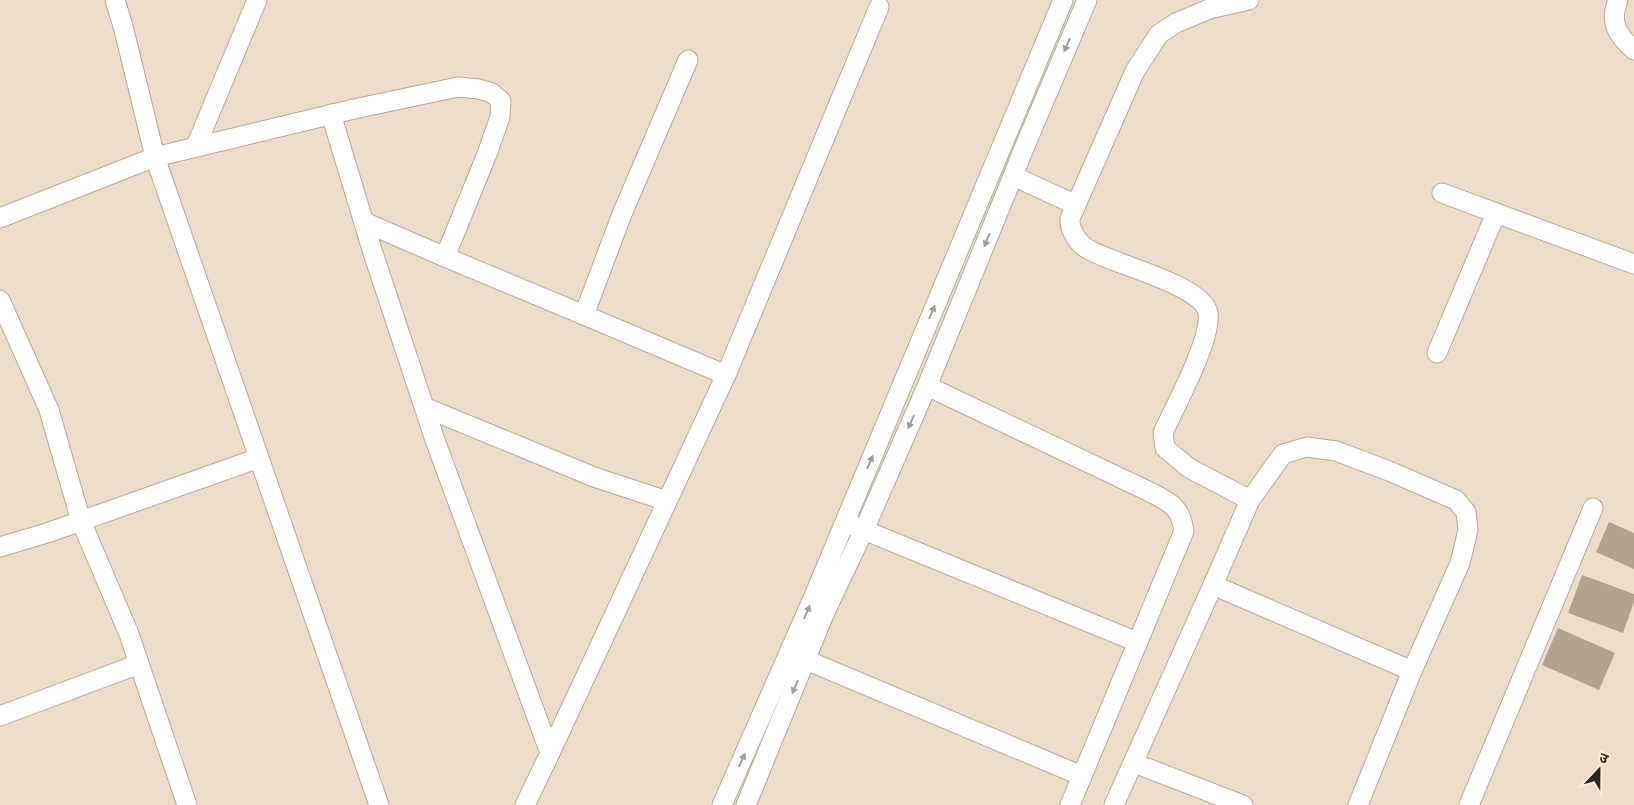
<svg xmlns="http://www.w3.org/2000/svg" width="1634" height="805" font-family="Overpass,'Noto Sans Devanagari',sans-serif">
  <style>
    .building { fill: #b2a391 }
    .lines { fill: none; stroke-linecap: round; stroke-linejoin: round }
    .minor-casing { stroke: #b7a996; stroke-width: 21 }
    .minor { stroke: #fff; stroke-width: 19 }
    .oneway { fill: #a09d9a }
  </style>
  <rect width="100%" height="100%" fill="#ecddca"/>
  <!-- building -->
  <g class="building">
    <path d="M1609,522l25,11v36l-38,-17z"/>
    <path d="M1582,575l52,19v8l-11,31 -55,-20z"/>
    <path d="M1558,628l57,25 -16,37 -57,-25z"/>
  </g>
  <g class="lines">
    <!-- minor casing -->
    <g class="minor-casing">
      <g id="minor">
        <path d="M115,0l8,26 32,131 199,-48 104,-22 21,2 13,4 9,8 -1,16 -13,37 -42,103 -81,-35"/>
        <path d="M1249,0l-40,9 -33,14 -17,11 -24,37 -59,134c-2,4 -5,10 -6,14 -1,10 8,24 16,29 24,16 117,36 122,65 4,26 -33,93 -45,120l2,15 24,20 61,32 -37,85 199,86"/>
        <path d="M1618,0c-9,22 -1,35 16,50"/>
        <path d="M688,60l-66,154 -38,101 142,60"/>
        <path d="M331,114l42,139 62,187 115,313 -25,52"/>
        <path d="M196,146l61,-146"/>
        <path d="M1013,176l63,29"/>
        <path d="M1442,193l192,71"/>
        <path d="M0,218l155,-61 224,648"/>
        <path d="M445,257l139,58"/>
        <path d="M0,300l49,110 32,111 48,113 58,171"/>
        <path d="M1437,353l59,-140"/>
        <path d="M927,386l223,106c21,11 30,14 34,39l-114,274"/>
        <path d="M424,407l170,70 73,24"/>
        <path d="M1250,500l33,-46 24,-7 29,4 53,20 67,29 10,12 2,18 -8,33 -48,108 -54,134"/>
        <path d="M854,526l283,116"/>
        <path d="M0,547l47,-14 212,-75"/>
        <path d="M806,660l276,116"/>
        <path d="M0,716l139,-52"/>
        <path d="M550,753l176,-378 153,-368"/>
        <path d="M1134,763l109,42"/>
        <path d="M722,805l92,-209 249,-596"/>
        <path d="M746,805l79,-193 39,-82 63,-144 86,-210 9,-23 65,-153"/>
        <path d="M1114,805l99,-220"/>
        <path d="M1469,805l124,-297"/>
      </g>
    </g>
    <!-- minor -->
    <use href="#minor" class="minor"/>
  </g>
  <!-- one-way arrows -->
  <defs><path id="oneway-solid" d="M-6-.8H1V-3.2L6.5 0L1 3.2V.8H-6Z" transform="scale(1.25)"/></defs>
  <g class="oneway">
    <use href="#oneway-solid" transform="translate(1067 45) rotate(113)"/>
    <use href="#oneway-solid" transform="translate(987 240) rotate(112)"/>
    <use href="#oneway-solid" transform="translate(932 312) rotate(-67)"/>
    <use href="#oneway-solid" transform="translate(911 422) rotate(114)"/>
    <use href="#oneway-solid" transform="translate(870 462) rotate(-67)"/>
    <use href="#oneway-solid" transform="translate(807 612) rotate(-66)"/>
    <use href="#oneway-solid" transform="translate(795 687) rotate(113)"/>
    <use href="#oneway-solid" transform="translate(742 760) rotate(-66)"/>
  </g>
  <!-- north arrow -->
  <g transform="translate(1599 770) rotate(22)" stroke="#faead7" stroke-width="4" paint-order="stroke">
  <path d="M0-4L9 19L0 12L-9 19Z" fill="#2b261f"/>
  <text y="-8" font-size="14" font-weight="bold" text-anchor="middle" fill="#2b261f">उ</text>
  </g>
</svg>
